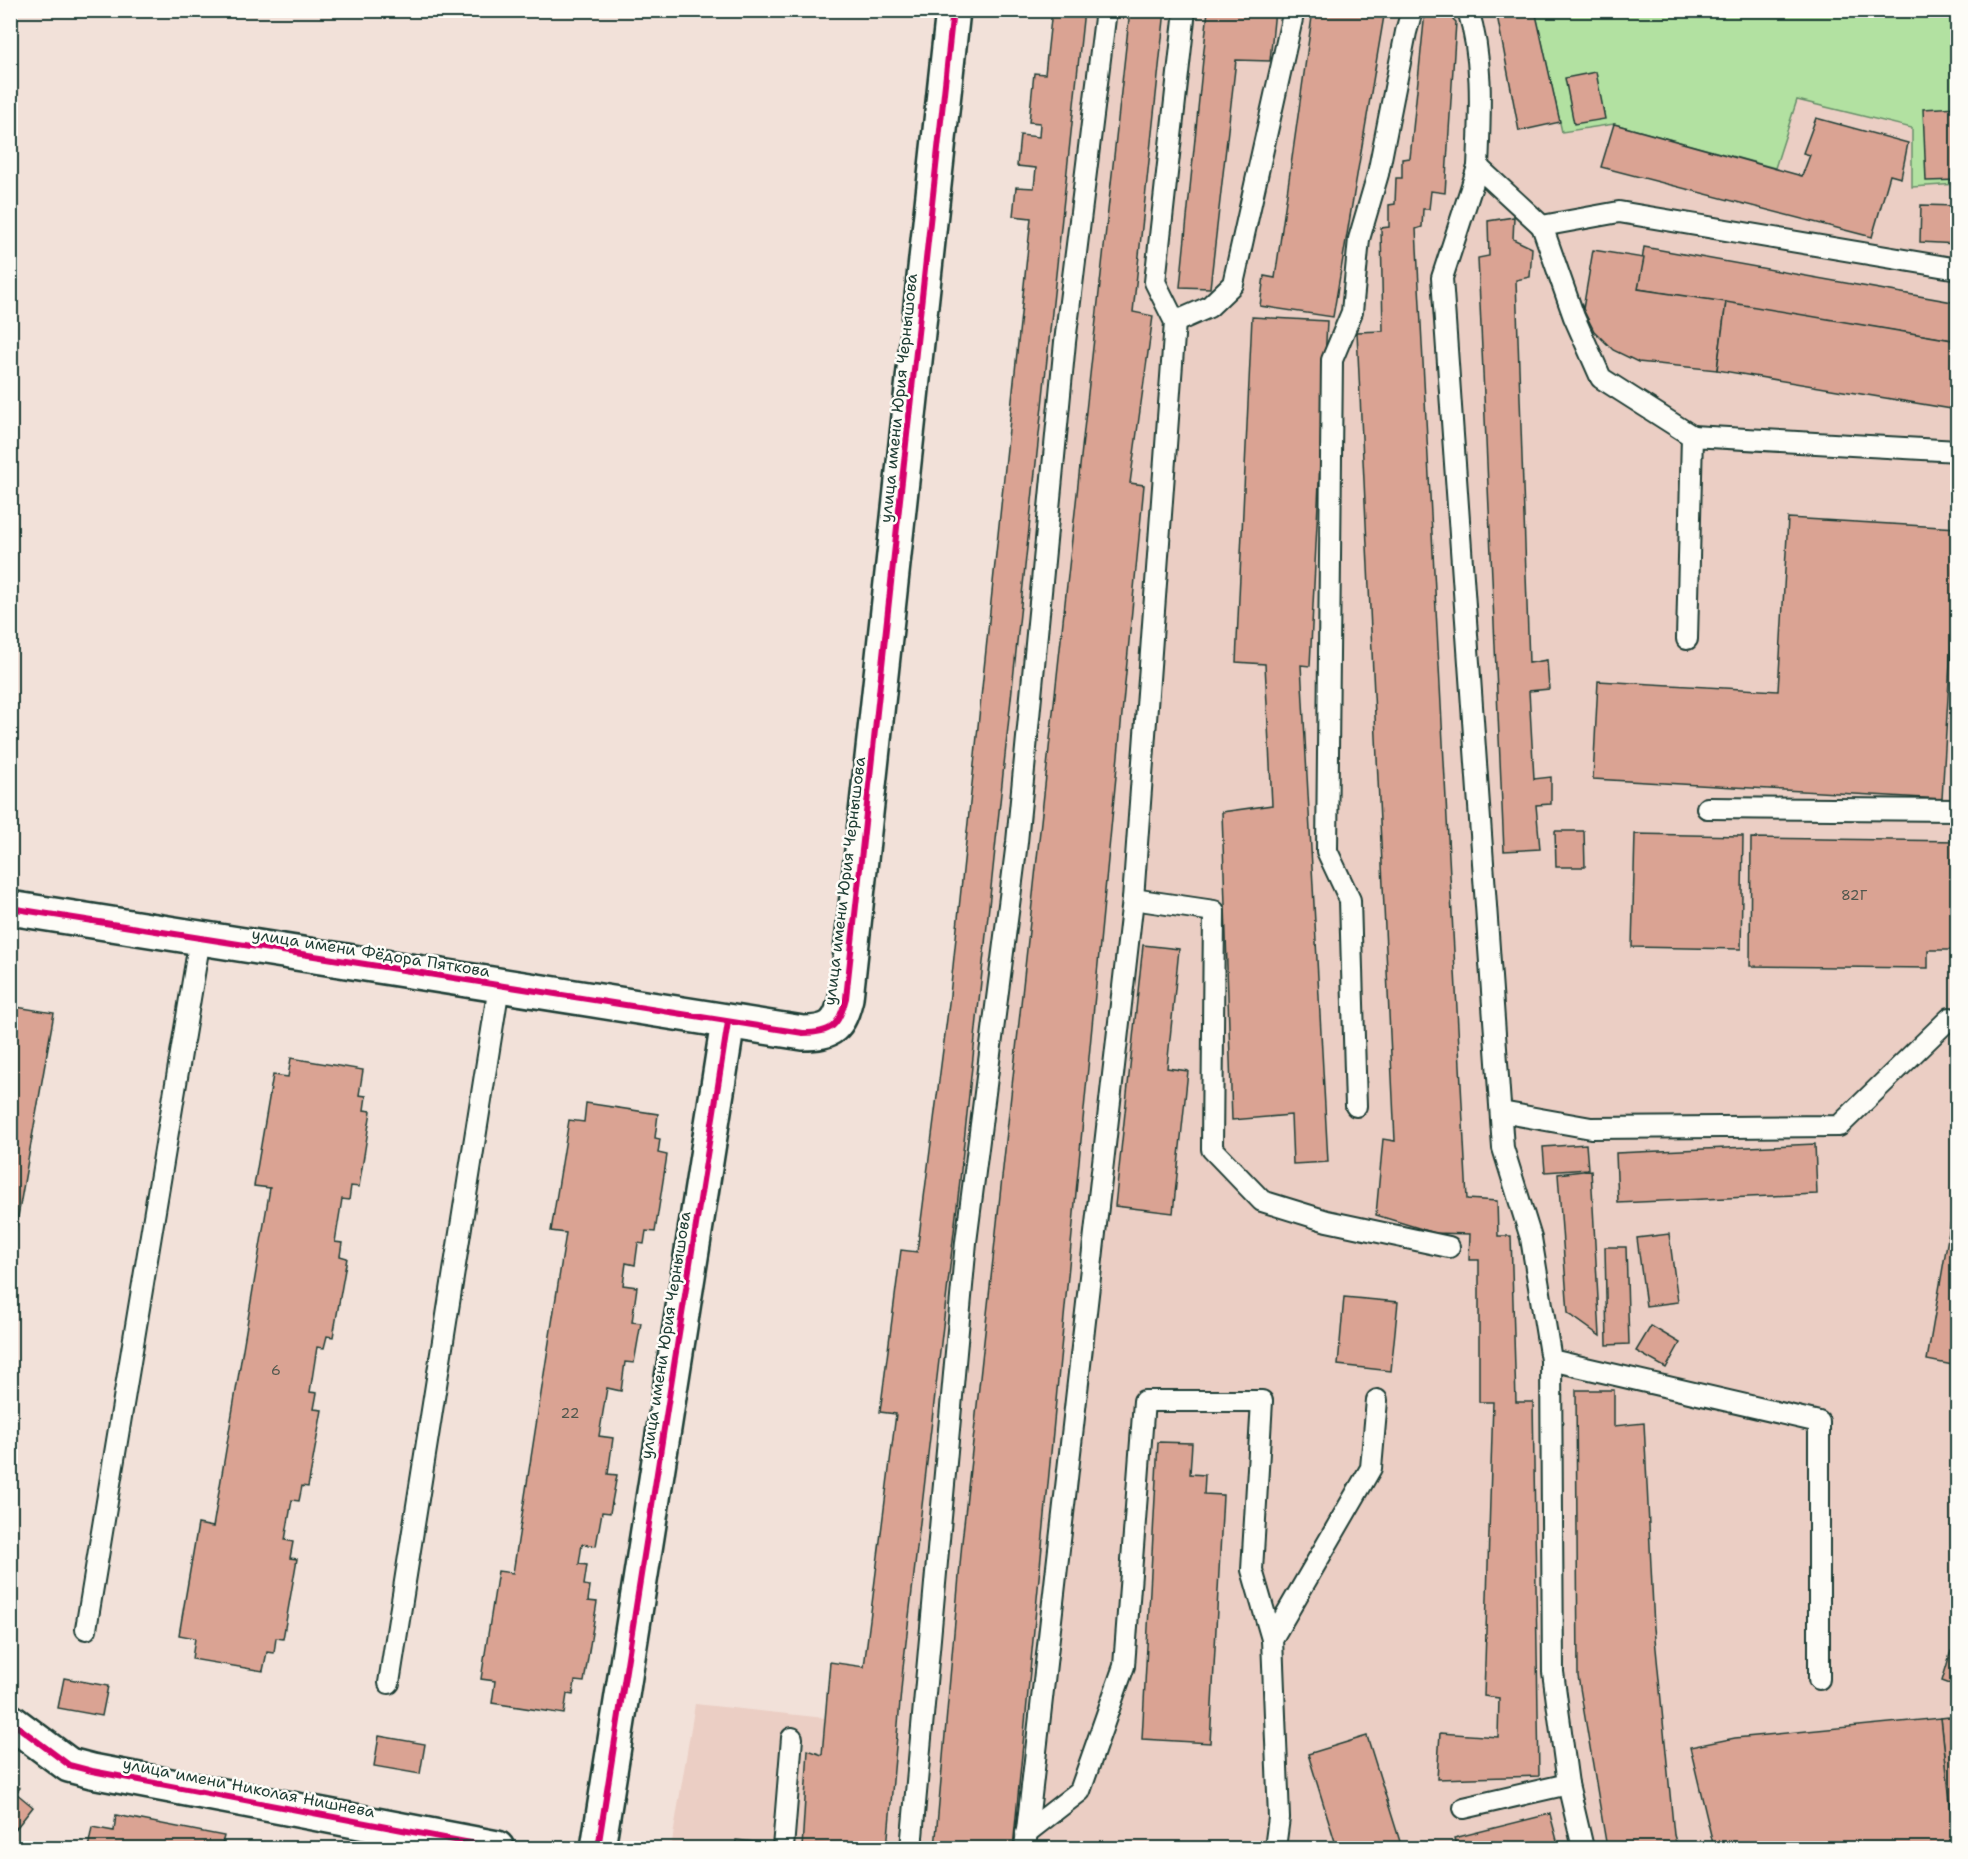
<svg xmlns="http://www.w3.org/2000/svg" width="1968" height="1859" font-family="'Shantell Sans',sans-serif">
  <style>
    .built { fill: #ebcec4 }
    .green { fill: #b2e1a1; stroke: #688f6a; stroke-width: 1.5 }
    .building { fill: #daa393; stroke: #1f3d34; stroke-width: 1.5 }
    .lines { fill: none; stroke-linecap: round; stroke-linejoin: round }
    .service-casing { stroke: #1f3d34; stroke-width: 24 }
    .minor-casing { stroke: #1f3d34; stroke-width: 38 }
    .service { stroke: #fdfcf7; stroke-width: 20 }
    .minor { stroke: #fdfcf7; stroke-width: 33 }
    .cycleway-casing { stroke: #fdfcf7; stroke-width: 10 }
    .cycleway { stroke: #d6006c; stroke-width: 6 }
    .labels { text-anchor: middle; stroke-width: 5; stroke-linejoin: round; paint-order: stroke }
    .number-label { font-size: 14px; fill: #4e564c }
    .street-label { font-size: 16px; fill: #1f3d34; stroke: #fdfcf7 }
  </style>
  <rect width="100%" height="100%" fill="#f2e1d9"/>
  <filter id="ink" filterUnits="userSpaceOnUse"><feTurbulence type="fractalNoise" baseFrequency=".0167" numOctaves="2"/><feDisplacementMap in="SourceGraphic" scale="12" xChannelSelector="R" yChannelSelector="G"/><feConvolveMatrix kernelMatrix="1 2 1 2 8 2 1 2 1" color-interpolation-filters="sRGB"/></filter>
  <g filter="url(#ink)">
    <!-- built -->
    <path class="built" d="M1052,11h483l28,121 51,-8 161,44 22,-68 115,28v59l46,-3 -1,1664h-1286l24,-144 130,14 5,-56 34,5 32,-252 -16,-3 21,-162 16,2 33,-257 81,-777 -18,-2 3,-29 18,1 2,-20 -19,-2 22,-29 1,-14 -11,-1 5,-49 11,1z"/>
    <!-- green -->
    <path class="green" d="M1535,11h422v173l-45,3v-59l-115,-28 -22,68 -161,-44 -52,8z"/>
    <!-- building -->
    <g class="building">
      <path d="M1052,10h32l-125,1179 -56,479 -16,180h-85l6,-98 14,5 8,-93 34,5 32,-253 -16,-2 21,-162 16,2 33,-257 81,-777 -18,-2 3,-29 18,1 2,-20 -19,-2 3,-31 19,2 1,-14 -11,-1 5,-49 11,1z"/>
      <path d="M1130,10h35l-32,302 20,4 -23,167 14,2 -131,1363h-78l27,-306z"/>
      <path d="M1208,10h67l-5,51 -34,-1 -26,228 -30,-1z"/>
      <path d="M1313,10h72l-52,307 -73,-11 4,-30 11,2z"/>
      <path d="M1496,10h39l25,112 -41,9z"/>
      <path d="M1425,12l22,1 9,9 -11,171 -14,-2 -2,18h-6l-1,18 -6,2 51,970 30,2 1,35h13l5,166h17l6,374 -102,3 3,-46 58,4 1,-39 -15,-2 9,-294h-14v-142h-10l1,-26 -35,-1 -59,-18 7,-76 12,2 -38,-809 26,-1 -2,-103 8,-1v-22l6,-1 1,-26h6v-19l8,-1z"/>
      <path d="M1596,72l9,47 -31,5 -9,-46z"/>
      <path d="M1958,107v73l-32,1 -3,-72z"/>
      <path d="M1816,118l92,25 -7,35 -11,-3 -18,62 -271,-70 13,-43 188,52 8,-21 -7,-2z"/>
      <path d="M1921,205l37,1v38l-38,-2z"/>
      <path d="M1514,217l-1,22 19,9 -2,29 -14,3 13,383 18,-3 2,29 -20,2 5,88 17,-2v27l-15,1 4,44 -36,2 -26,-593 11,-2 -1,-35z"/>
      <path d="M1644,247l314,56v38l-320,-52z"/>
      <path d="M1593,250l51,8 -6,31 88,13 -9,68 -79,-8 -25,-12 -19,-19 -11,-22z"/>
      <path d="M1726,302l232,39v69l-241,-40z"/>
      <path d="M1252,317l75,4 -17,345 -9,-1 27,497 -35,2 -2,-49 -59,5 -10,-308 50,-7 -7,-141 -29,-2z"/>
      <path d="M1788,518l170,10 -16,271 -349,-20 5,-98 180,10z"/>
      <path d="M1555,831h29l1,36h-29z"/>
      <path d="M1635,834l108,2 -2,113 -109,-2z"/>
      <path d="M1751,838l207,3v109h-30v18l-178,-2z"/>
      <path d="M1143,945l36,4 -12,119 21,3 -15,142 -58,-7z"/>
      <path d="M10,1006l44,7 -44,249z"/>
      <path d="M291,1058l72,12 -4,25 7,1 -2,14 7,1 -12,76 -8,-1 -2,14 -7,-1 -7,43 7,1 -2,13 7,2 -14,79 -6,-1 -3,12 -7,-1 -7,45 7,1 -3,16 8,1 -14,77 -6,-1 -3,15 -7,-1 -7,40 8,2 -3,16 7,1 -14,80 -7,-1 -2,15 -7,-1 -4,19 -71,-12 3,-21 -16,-3 19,-111 15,3 57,-339 -16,-2 19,-111 15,2z"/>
      <path d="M586,1103l72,11 -3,24 5,1 -2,14 9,2 -12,77 -9,-1 -2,13 -6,-1 -3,22 -9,-2 -3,22 14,2 -5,35 9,1 -7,40 -9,-1 -4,29 -14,-3 -8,48 14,2 -5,36 9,1 -7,38 -8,-1 -6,34 -14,-2 -3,20 8,1 -3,20 6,1 -2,15 9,1 -13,80 -9,-1 -2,14 -6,-1 -3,20 -72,-11 3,-22 -14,-2 17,-108 15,2 53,-340 -15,-2 18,-111 15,2z"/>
      <path d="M1586,1144l2,25 -43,3 -2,-25z"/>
      <path d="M1815,1144l2,50 -199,9 -2,-50z"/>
      <path d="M1591,1170l9,166 -32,-23 -10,-139z"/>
      <path d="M1956,1191h2v175l-31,-6z"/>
      <path d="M1669,1234l9,68 -32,4 -9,-68z"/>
      <path d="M1605,1247h21l3,97 -22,1z"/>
      <path d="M1344,1297l54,5 -7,69 -53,-6z"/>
      <path d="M1651,1326l29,17 -14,25 -30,-17z"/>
      <path d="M1576,1390h38v36l30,-3 10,205 20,207 4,13h-71l-29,-172z"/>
      <path d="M1158,1442l34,1 -2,31 15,1 -1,19 19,1 -13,248 -68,-4z"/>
      <path d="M1951,1651l7,3v33l-16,-6z"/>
      <path d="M64,1678l44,8 -6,30 -44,-8z"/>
      <path d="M1958,1716v132h-3l-14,-130z"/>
      <path d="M1941,1718l14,130h-241l-24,-101 45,-9z"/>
      <path d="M379,1736l46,8 -5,30 -46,-8z"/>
      <path d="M1367,1736l35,112h-65l-29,-94z"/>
      <path d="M10,1781l10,7 -4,5 17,14 -23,29z"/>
      <path d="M1550,1814l9,34h-102l-3,-10z"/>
      <path d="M116,1815l108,21 -3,12h-133l4,-21 22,4z"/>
      <path d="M736,1840l37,4v4h-38z"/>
    </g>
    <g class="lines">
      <!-- service casing -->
      <g class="service-casing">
        <g id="service">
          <path d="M1468,10c16,51 12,105 10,157l64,59 77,-14 339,57"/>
          <path d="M1478,167l-36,111 61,870 28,90 20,122 268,62v257"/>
          <path d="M1542,226l32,91 27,61 91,58"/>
          <path d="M1175,322l34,-15 24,-23 61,-274"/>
          <path d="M1687,639l5,-203 266,15"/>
          <path d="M1707,808l251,2"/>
          <path d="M1133,899l81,12 -2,238 50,52 65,20 122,26"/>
          <path d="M1356,1106l-6,-206 -23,-49 5,-491 20,-48 7,-73 19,-65 28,-142 6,-22"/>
          <path d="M1501,1112l90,16 248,-2 111,-108"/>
          <path d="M1551,1360l2,312 15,112 15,64"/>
          <path d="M86,1629l114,-691"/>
          <path d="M389,1683l110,-697"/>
          <path d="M1464,1808l104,-24"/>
          <path d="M1026,1833l54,-42 44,-125 20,-265h118l-10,169 20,69"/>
          <path d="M783,1848l9,-110"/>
          <path d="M911,1848l55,-606 51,-400 48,-500 41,-332"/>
          <path d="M1025,1848l108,-949 42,-577 -20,-40 30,-272"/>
          <path d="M1275,1848l4,-30 -7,-179 99,-171 6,-68"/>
        </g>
      </g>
      <!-- minor casing -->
      <g class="minor-casing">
        <g id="minor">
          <path d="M10,908l793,125c29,0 36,-7 43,-35l107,-988"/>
          <path d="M10,1721l59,44 23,6 405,77"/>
          <path d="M598,1848l130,-826"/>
        </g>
      </g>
      <!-- service -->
      <use href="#service" class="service"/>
      <!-- minor -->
      <use href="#minor" class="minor"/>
      <!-- cycleway casing -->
      <g class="cycleway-casing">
        <g id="cycleway">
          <path d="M10,908l793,125c29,0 36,-7 43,-35l107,-988"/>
          <path d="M10,1721l59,44 23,6 405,77"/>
          <path d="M598,1848l130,-826"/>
        </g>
      </g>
      <!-- cycleway -->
      <use href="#cycleway" class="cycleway"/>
    </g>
  </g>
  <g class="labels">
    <!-- number labels -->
    <g class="number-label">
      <text x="1854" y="900">82Г</text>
      <text x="276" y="1375">6</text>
      <text x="570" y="1418">22</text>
    </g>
    <!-- street labels -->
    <g class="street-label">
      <text transform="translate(898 398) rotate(-84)" y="6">улица имени Юрия Чернышова</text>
      <text transform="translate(844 881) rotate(-83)" y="6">улица имени Юрия Чернышова</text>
      <text transform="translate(371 952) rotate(9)" y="6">улица имени Фёдора Пяткова</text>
      <text transform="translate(665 1335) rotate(-81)" y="6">улица имени Юрия Чернышова</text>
      <text transform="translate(249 1787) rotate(11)" y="6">улица имени Николая Нишнева</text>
    </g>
  </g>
  <!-- margin -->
  <rect width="1968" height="1859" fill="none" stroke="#fdfcf7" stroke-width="36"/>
  <rect x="18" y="18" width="1932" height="1823" fill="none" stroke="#1f3d34" stroke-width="2" filter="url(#ink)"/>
</svg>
